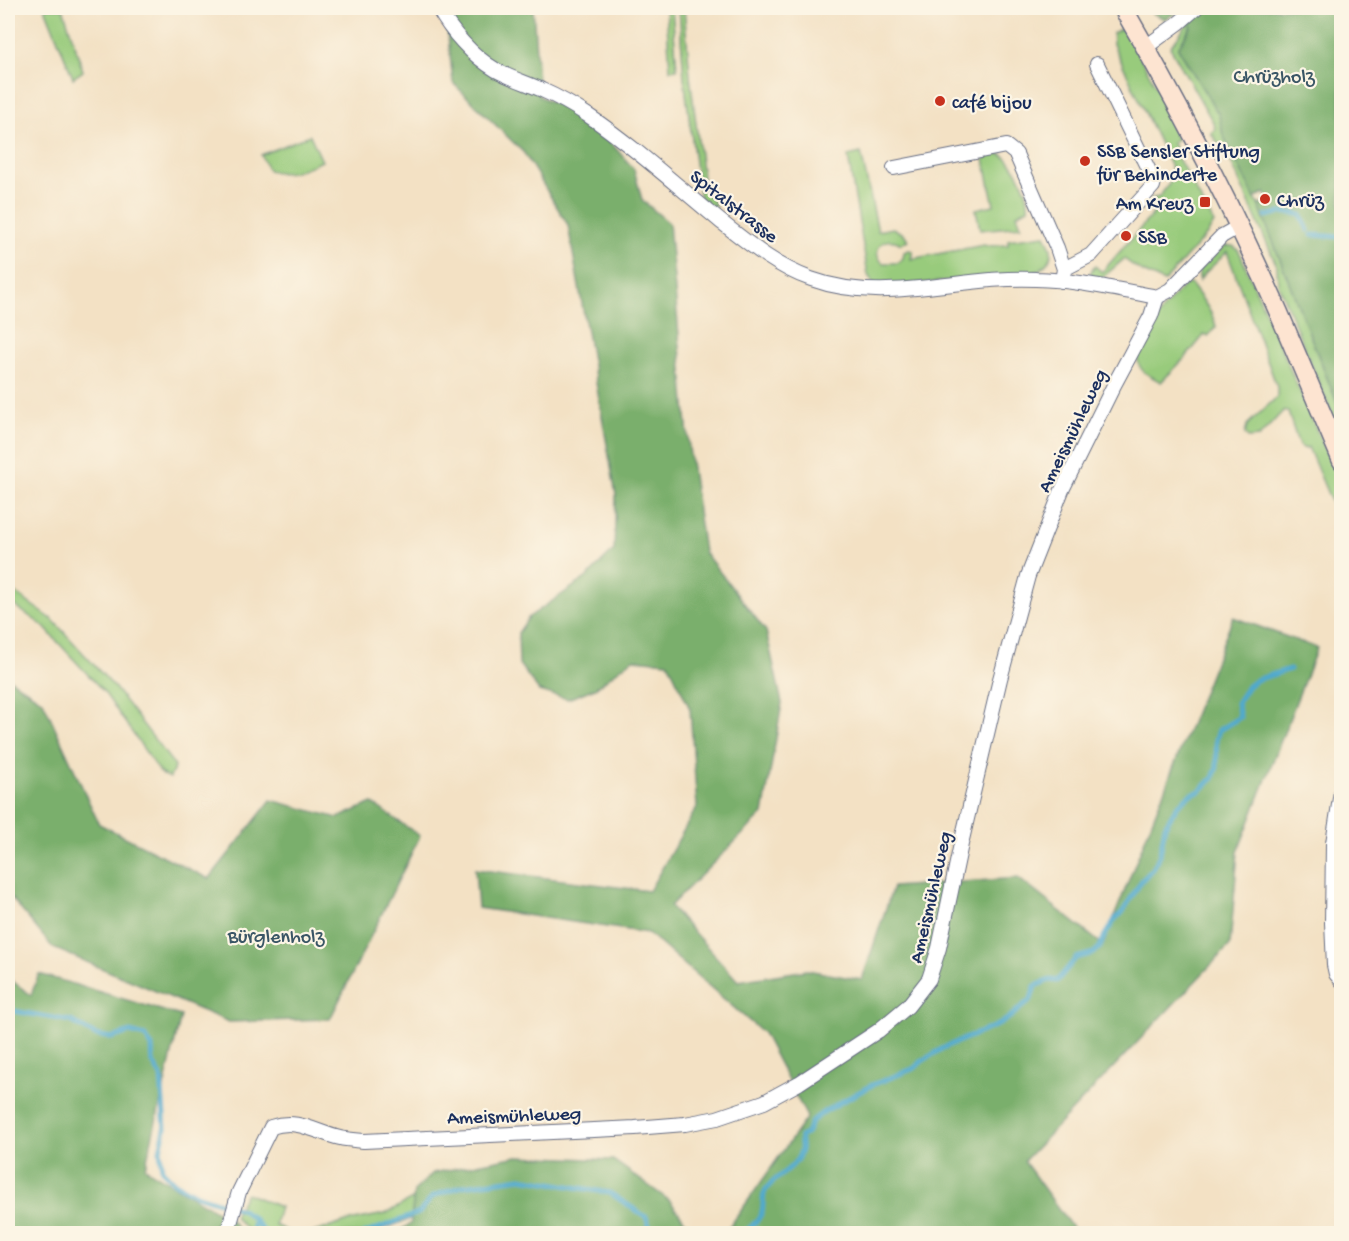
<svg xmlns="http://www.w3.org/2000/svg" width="1349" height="1241" font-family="'Gochi Hand',sans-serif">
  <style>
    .green { fill: #98cb7c; stroke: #5a7d6d; stroke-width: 1.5 }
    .forest { fill: #7aaf6c; stroke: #4a6f65; stroke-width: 1.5 }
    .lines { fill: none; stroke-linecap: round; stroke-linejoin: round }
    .stream { stroke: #4fa9cd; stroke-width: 5 }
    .minor-casing { stroke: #676d82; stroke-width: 16 }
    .secondary-casing { stroke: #676d82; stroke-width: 21 }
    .minor { stroke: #fff; stroke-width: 14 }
    .secondary { stroke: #fde4d1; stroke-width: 18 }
    .poi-dot { fill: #c8321e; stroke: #fcf5e5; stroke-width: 2 }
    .labels { text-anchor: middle; stroke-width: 4.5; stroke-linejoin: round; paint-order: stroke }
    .park-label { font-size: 20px; fill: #3a5666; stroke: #fcf5e5 }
    .poi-label { font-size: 20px; fill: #1b2f5e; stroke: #fcf5e5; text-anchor: start }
    .street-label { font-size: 20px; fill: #1b2f5e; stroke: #fcf5e5 }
  </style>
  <rect width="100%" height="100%" fill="#fcf5e5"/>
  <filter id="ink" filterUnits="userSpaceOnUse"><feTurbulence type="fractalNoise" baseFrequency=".0167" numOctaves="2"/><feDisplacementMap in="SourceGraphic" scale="12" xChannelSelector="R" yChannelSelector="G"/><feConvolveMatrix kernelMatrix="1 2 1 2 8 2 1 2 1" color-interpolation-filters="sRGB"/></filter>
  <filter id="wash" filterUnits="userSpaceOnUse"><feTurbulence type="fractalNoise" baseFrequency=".008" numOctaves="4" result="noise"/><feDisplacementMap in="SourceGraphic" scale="24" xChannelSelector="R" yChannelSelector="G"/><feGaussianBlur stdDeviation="1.35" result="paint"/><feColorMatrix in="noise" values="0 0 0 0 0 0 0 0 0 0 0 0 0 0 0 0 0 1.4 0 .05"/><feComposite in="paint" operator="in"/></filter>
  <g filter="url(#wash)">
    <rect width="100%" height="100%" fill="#f3e1c4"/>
    <!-- green -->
    <g class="green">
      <path d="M45,8h18l20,63 -10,7z"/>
      <path d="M666,8h6l5,61 -7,1z"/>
      <path d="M679,8h5l6,68 14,111 12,19 -4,2 -12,-11 -1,-4 -15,-115z"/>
      <path d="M1190,20l1,6 -13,22 41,67 4,20 35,69 83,209v23l-63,-152 -1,-18 -46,-104 -20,-29 4,-4 -1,-5 -44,-77z"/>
      <path d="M1124,27l39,72 14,41 -4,2 5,16 36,65 -6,10 -44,49 -23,-11 -17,-12 -22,19h-8l-4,-5 5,-7 7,6 57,-65 -9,-8 9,-2 16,-21 -62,-132v-11z"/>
      <path d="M310,135l12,26c-19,8 -34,16 -54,9l-7,-15z"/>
      <path d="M861,153l17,78 15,-3 12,7 3,5 -7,4c-15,-11 -33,6 -18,19h15l5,-5 1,-6 5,-2 4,1 -2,8 73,-14 3,1 21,-1v-5l37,-5c2,4 6,11 6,15 1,13 -12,21 -22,25l-154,12 -7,-12 -20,-119z"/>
      <path d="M1001,154c13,8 29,37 27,54l-11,6 4,12 -41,4 -4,-21 18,-4 -10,-46 7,-4z"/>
      <path d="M1225,246h8l6,5 102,235v39l-33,-78 -2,2 -7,-3 -11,-34 -5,-1 -24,26 -11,1 -3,-4 2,-9 30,-28v-10l-50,-135 -24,23 -4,6v-11z"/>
      <path d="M1187,284h4c9,12 22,28 25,43l-8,9 -3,-2 -19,23 -25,25c-10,-6 -21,-9 -23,-21 -4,-18 35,-67 49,-77z"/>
      <path d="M8,588l45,32 62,68 60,78 -5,12 -9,-4 -57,-82 -62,-67 -34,-24z"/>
      <path d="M246,1193l34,14 -5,18 16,8h-41l-16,-17z"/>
      <path d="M412,1199l9,5 -3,12 -44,17 -66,1 41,-13 36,-7z"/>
    </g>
    <!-- forest -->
    <g class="forest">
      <path d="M445,8h88l6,88 33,16 32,23 30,34 8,31 27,23 20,225 15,104 62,79 16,72 -19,111 -93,92 68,75 69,-11 55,10 31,-93 125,-9 85,67 130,-328 84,31 -79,203 -8,94 -206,216 52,72h-356l6,-1 81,-115 -44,-84 -115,-100 -170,-25 -3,-39 174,22 48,-84 -7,-98 -22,-47 -35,-3 -38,29 -27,11 -29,-8 -20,-27 -1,-31 11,-16 58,-40 27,-27 2,-55 -48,-270 -44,-72 -71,-70z"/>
      <path d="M1151,8h190v405l-83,-209 5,1 6,-3 -4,-9 -7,3 -3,3 -32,-64 -4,-20 -41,-67 13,-22 -1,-6 -13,-8 -12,7 -13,-6z"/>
      <path d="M8,678l35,23 56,123 110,55 62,-79 67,18 34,-15 48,33 -90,183 -101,3 -176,-74 -45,-54z"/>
      <path d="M39,974l142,42 -36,152 87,53 9,12 -227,1 -6,-5v-251l23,17z"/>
      <path d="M517,1156l96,4 57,41 24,32h-298l15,-10 3,-32 19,-18z"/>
    </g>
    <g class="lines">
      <!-- stream -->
      <g class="stream">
        <path d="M1266,216c12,-3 23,-5 35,-1l7,15"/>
        <path d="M1312,235l30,2"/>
        <path d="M8,1010l63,11 24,14 17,3 18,-6 15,4 7,11 1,16 8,13 4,53 -5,21 2,20 13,13 19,11 48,16 12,9 11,15"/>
        <path d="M252,1234l2,-15"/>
        <path d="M363,1234l56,-21 14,-17 30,-10 58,-8 89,15 36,24 6,17"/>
        <path d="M744,1234c5,-6 13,-12 16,-18 6,-9 0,-20 7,-28 10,-13 30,-20 34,-38 1,-5 -1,-9 0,-14l5,-2 6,-13 13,-10 47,-26 43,-17 6,-6 22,-14 57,-24 10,-7 21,-18 4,-13 15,-6 7,1 19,-23 18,-5 6,-6 5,-12 11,-17 6,-5 20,-33 11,-11 7,-15 5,-28 12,-20 14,-12 9,-3 13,-13 4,-11 -1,-28 3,-9 21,-13 -3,-14 11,-17 8,-6 34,-11"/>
      </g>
    </g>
  </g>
  <g filter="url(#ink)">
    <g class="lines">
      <!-- minor casing -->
      <g class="minor-casing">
        <g id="minor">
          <path d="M438,8c13,23 34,48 58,62 14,8 31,13 46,20 16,7 32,16 47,26 47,32 88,70 131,105 29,23 57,46 91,58 74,27 150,-4 225,0 41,1 82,11 121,18"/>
          <path d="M1146,47l34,-25 16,-14"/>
          <path d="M894,168l112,-22 10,8 41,94 7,21 -2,12"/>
          <path d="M1064,269l27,-14 62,-69 1,-5 -57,-117"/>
          <path d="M1157,297l13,-7 52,-54 16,-9"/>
          <path d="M1342,785l-9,58 -1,80 2,42 2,9 6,7"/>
          <path d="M227,1234l12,-42 32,-65c27,-9 44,5 69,11 8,2 17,2 24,3l271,-13 50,-4 32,-6 47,-16 35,-19 79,-52 30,-25 21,-27 10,-31 22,-104 39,-165 28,-103 34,-86 52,-105 37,-69 6,-19"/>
        </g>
      </g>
      <!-- secondary casing -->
      <g class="secondary-casing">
        <path id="secondary" d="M1123,8c57,99 110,201 156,305 21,49 42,99 63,148"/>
      </g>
      <!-- minor -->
      <use href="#minor" class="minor"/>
      <!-- secondary -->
      <use href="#secondary" class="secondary"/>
    </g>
  </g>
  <!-- markers -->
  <g class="poi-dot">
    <circle cx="940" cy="101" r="6"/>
    <circle cx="1085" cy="161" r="6"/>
    <circle cx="1265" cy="199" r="6"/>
    <rect x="1199" y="196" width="12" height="12" rx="3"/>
    <circle cx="1126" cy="236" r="6"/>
  </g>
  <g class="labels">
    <!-- park labels -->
    <g class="park-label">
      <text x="1274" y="82">Chrüzholz</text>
      <text x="276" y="942">Bürglenholz</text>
    </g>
    <!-- poi labels -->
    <g class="poi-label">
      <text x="952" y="108">café bijou</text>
      <text x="1097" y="157">SSB Sensler Stiftung<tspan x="1097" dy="23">für Behinderte</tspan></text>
      <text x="1277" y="206">Chrüz</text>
      <text x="1193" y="209" text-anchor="end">Am Kreuz</text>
      <text x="1138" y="243">SSB</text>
    </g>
    <!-- street labels -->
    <g class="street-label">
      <text transform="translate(735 205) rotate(38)" y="7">Spitalstrasse</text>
      <text transform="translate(1071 430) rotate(-64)" y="7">Ameismühleweg</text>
      <text transform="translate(929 897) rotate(-77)" y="7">Ameismühleweg</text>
      <text transform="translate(514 1114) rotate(-2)" y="7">Ameismühleweg</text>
    </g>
  </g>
  <!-- margin -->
  <rect width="1349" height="1241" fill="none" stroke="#fcf5e5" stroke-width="30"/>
</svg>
